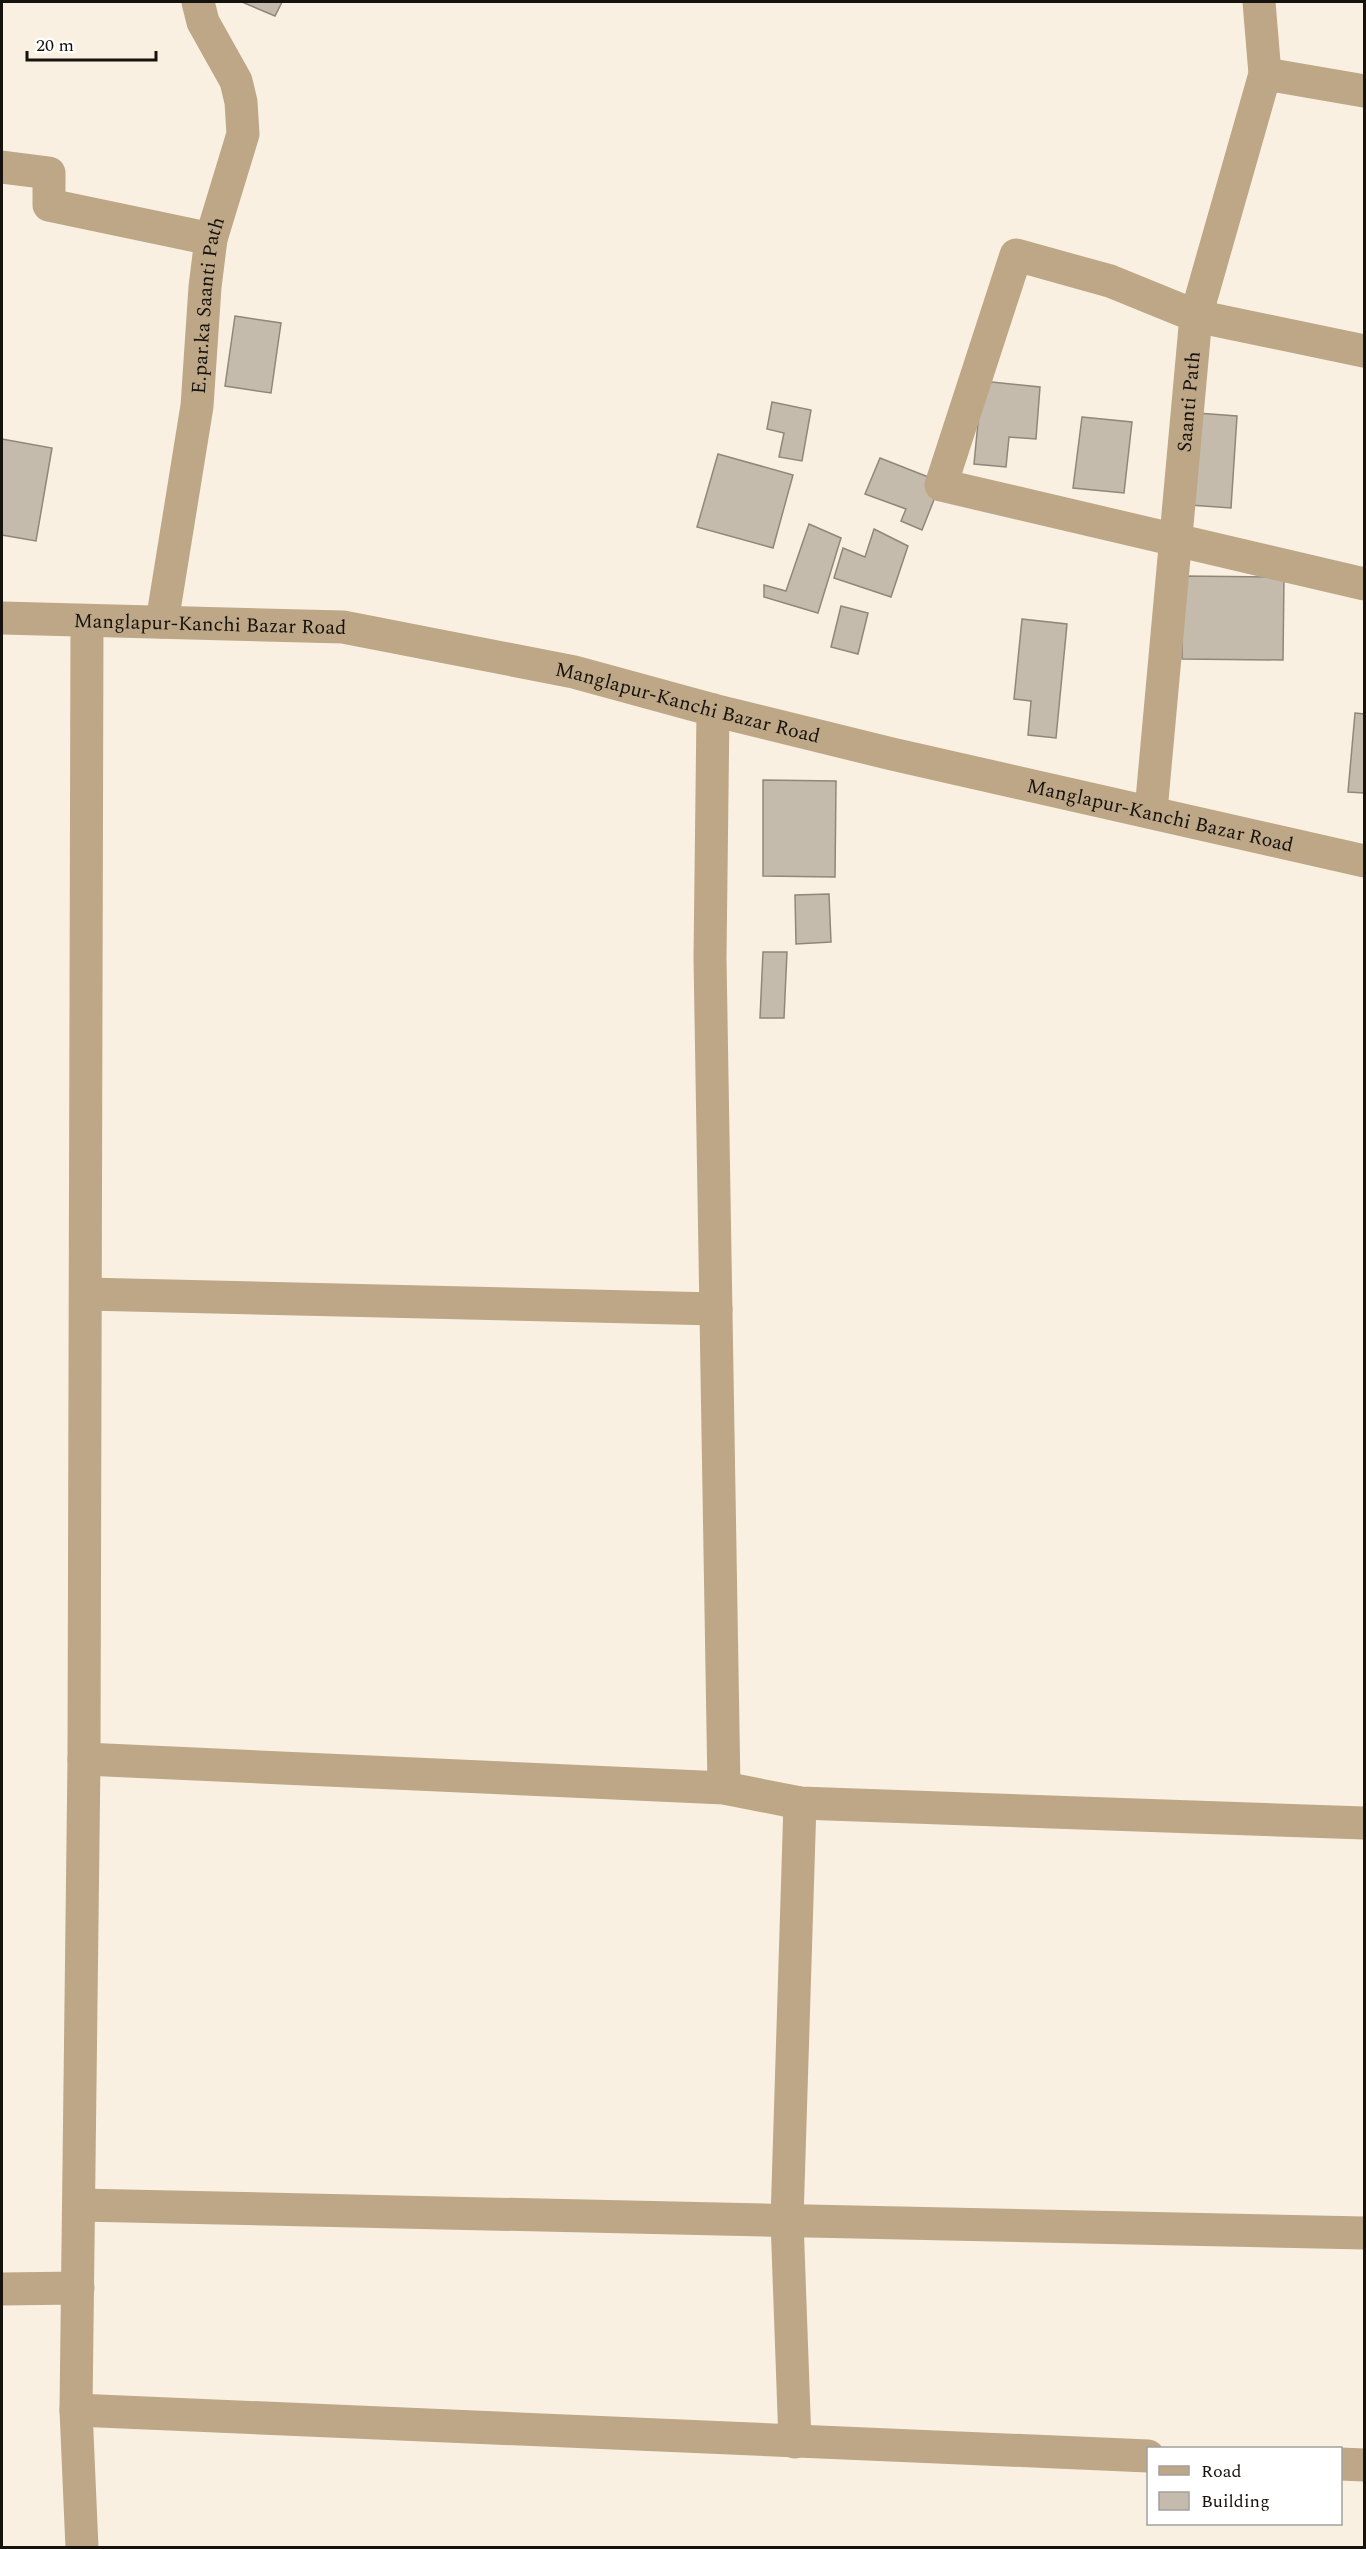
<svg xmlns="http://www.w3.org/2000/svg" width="1366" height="2549" font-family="Spectral,serif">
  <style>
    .building { fill: #c4bbad; stroke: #908779; stroke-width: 1.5 }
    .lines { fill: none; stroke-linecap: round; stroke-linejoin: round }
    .minor { stroke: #bda787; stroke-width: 33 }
    .labels { text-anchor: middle; stroke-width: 5; stroke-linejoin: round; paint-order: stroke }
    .street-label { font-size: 20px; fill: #16120d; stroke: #fff }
  </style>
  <rect width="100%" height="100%" fill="#faf0e1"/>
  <!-- building -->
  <g class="building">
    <path d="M242,2h40l-7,14z"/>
    <path d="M235,316l46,7 -10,70 -46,-7z"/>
    <path d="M982,381l58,6 -4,52 -27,-2 -3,30 -32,-3z"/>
    <path d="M772,402l39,8 -9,51 -23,-4 5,-24 -17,-4z"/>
    <path d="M1197,413l40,3 -6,92 -41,-3z"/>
    <path d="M1082,417l50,5 -8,71 -51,-5z"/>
    <path d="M2,439l50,9 -16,93 -34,-6z"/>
    <path d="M718,454l75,21 -20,73 -76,-21z"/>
    <path d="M880,458l61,24 -19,48 -21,-9 5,-12 -41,-15z"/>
    <path d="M809,524l32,14 -23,75 -54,-16v-12l22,6z"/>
    <path d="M874,529l34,17 -17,51 -57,-19 9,-30 22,9z"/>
    <path d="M1183,576l101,1 -1,83 -101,-1z"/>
    <path d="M841,606l27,7 -10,41 -27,-7z"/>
    <path d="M1022,619l45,5 -11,114 -28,-3 3,-34 -17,-2z"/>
    <path d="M1355,713l9,1v79l-16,-1z"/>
    <path d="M763,780l73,1 -1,96 -72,-1z"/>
    <path d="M829,894l2,48 -35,2 -1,-49z"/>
    <path d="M763,952h24l-3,66h-24z"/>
  </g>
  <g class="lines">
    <!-- minor -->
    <g class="minor">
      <path d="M1265,74l99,17"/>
      <path d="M2,167l47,6v32l162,34"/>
      <path d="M1364,351l-168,-35 -86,-35 -94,-26 -75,230 423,99"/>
      <path id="s1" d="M2,618l341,9 231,45 139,38 179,44 472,107"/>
      <path id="s2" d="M162,622l35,-216 8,-119 6,-48 32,-105 -2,-32 -5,-21 -33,-59 -5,-20"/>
      <path d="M713,710l-3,248 14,830"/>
      <path id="s3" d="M1151,811l45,-495 69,-242 -6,-72"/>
      <path d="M86,1294l630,15"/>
      <path d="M84,1759l640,29 76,15 564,20"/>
      <path d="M79,2205l1285,28"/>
      <path d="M2,2289l76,-1"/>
      <path d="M76,2410l1072,46"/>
      <path d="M795,2442l-8,-222 13,-417"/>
      <path d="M1340,2464l24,1"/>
      <path d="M82,2548l-6,-138 8,-651 3,-1138"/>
    </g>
  </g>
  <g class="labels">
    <!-- street labels -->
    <g class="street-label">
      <text dy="7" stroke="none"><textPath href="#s2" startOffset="320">E.par.ka Saanti Path</textPath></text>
      <text dy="7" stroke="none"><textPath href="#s3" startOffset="411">Saanti Path</textPath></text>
      <text dy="7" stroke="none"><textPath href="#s1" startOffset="208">Manglapur-Kanchi Bazar Road</textPath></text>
      <text dy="7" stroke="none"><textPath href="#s1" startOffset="694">Manglapur-Kanchi Bazar Road</textPath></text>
      <text dy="7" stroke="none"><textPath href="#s1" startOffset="1180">Manglapur-Kanchi Bazar Road</textPath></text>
    </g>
  </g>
  <!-- border -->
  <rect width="1366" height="2549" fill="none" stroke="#16120d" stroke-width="6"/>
  <!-- legend -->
  <rect x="1147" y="2447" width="195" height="78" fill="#ffffff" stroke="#a2a09e" stroke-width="1.5"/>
  <rect x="1159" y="2466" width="30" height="9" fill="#bda787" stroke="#a2a09e" stroke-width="1.5"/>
  <text x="1201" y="2477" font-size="18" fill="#16120d">Road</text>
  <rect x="1159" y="2492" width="30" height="18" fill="#c4bbad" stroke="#a2a09e" stroke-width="1.5"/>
  <text x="1201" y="2507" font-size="18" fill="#16120d">Building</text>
  <!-- scale -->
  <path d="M27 51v9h129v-9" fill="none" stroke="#16120d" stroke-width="3"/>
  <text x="36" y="51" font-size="18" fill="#16120d" stroke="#ffffff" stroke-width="4.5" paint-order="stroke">20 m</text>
</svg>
